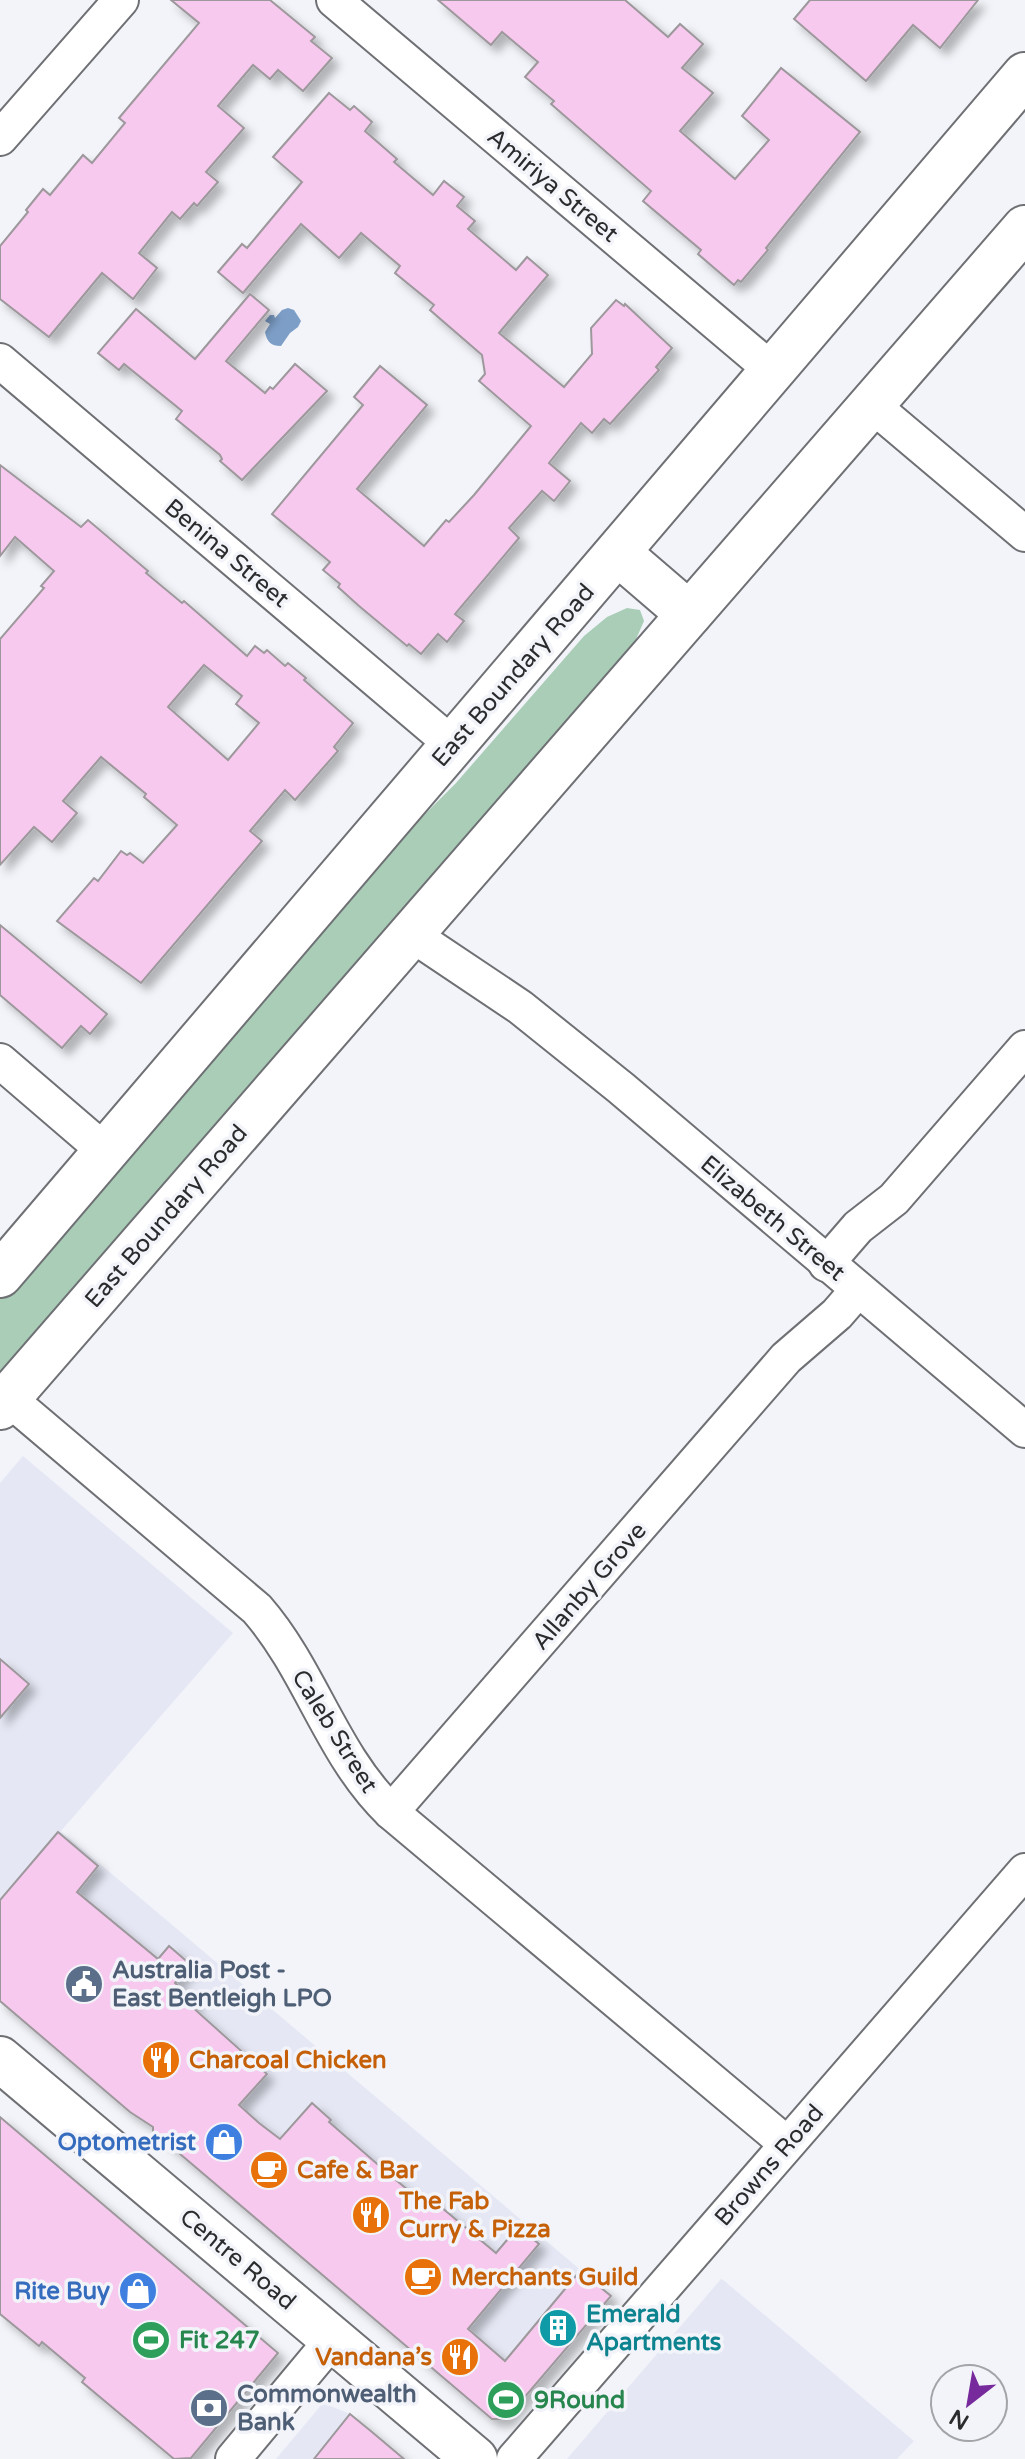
<svg xmlns="http://www.w3.org/2000/svg" width="1025" height="2459" font-family="'Varela Round',sans-serif">
  <style>
    .built { fill: #e5e8f4 }
    .green { fill: #a9cdb7 }
    .water { fill: #7d9ec7 }
    .building { fill: #f8c9ee; stroke: #9d989c; stroke-width: 2; fill-rule: evenodd; filter: url(#shadow) }
    .lines { fill: none; stroke-linecap: round; stroke-linejoin: round }
    .street-casing { stroke: #6e7074; stroke-width: 38 }
    .secondary-casing { stroke: #6e7074; stroke-width: 48 }
    .street { stroke: #fff; stroke-width: 34 }
    .secondary { stroke: #fff; stroke-width: 44 }
    .labels { text-anchor: middle; stroke-width: 7; stroke-linejoin: round; paint-order: stroke }
    .street-label { font-size: 24px; fill: #2b2b2d; stroke: #f2f4f9 }
    .service-label { font-size: 24px; font-weight: bold; fill: #4e5e75; stroke: #f2f4f9; text-anchor: start }
    .food-label { font-size: 24px; font-weight: bold; fill: #c56008; stroke: #f2f4f9; text-anchor: start }
    .shop-label { font-size: 24px; font-weight: bold; fill: #366cbe; stroke: #f2f4f9; text-anchor: end }
    .culture-label { font-size: 24px; font-weight: bold; fill: #0d838f; stroke: #f2f4f9; text-anchor: start }
    .leisure-label { font-size: 24px; font-weight: bold; fill: #27864d; stroke: #f2f4f9; text-anchor: start }
  </style>
  <defs>
    <filter id="shadow"><feDropShadow dx="7" dy="7" stdDeviation="4" flood-color="#0004"/></filter>
  </defs>
  <rect width="100%" height="100%" fill="#f2f4f9"/>
  <!-- built -->
  <g class="built">
    <path d="M23,1456l210,177 -172,198 548,463 -104,120h-13l-492,-415v-516z"/>
    <path d="M721,2279h1l192,162 -17,18h-330z"/>
    <path d="M323,2403l27,11 54,45h-128z"/>
  </g>
  <!-- green -->
  <path class="green" d="M627,608l13,2 4,11 -15,34 -629,729v-86l338,-397 118,-118 128,-147 23,-19z"/>
  <!-- water -->
  <path class="water" d="M288,308l6,2 7,11 -3,6 -8,6 -9,13c-10,0 -14,-4 -16,-14l5,-8 -5,-3 5,-6h4l1,3 7,-8z"/>
  <!-- building -->
  <g class="building">
    <path d="M171,0h99l45,37 -4,4 21,17 -29,33 -25,-21 -8,9 -17,-14 -35,41 26,22 -38,44 12,10 -21,24 -3,-3 -14,16 -8,-7 -33,41 18,15 -24,31 -31,-26 -53,64 -49,-38v-53l28,-34 -2,-2 17,-21 7,6 33,-40 9,8 33,-40 -6,-5 80,-95z"/>
    <path d="M438,0h187l43,37 12,-13 23,20 -21,24 31,25 -33,38 55,48 34,-39 -27,-24 39,-48 79,64 -94,116 2,2 -27,32 -3,-2 -4,5 -36,-31 3,-4 -58,-49 8,-10 -100,-87 3,-3 -29,-24 13,-15 -36,-30 -11,13z"/>
    <path d="M810,0h168l-38,48 -27,-23 -47,56 -72,-62z"/>
    <path d="M329,93l21,17 4,-4 18,16 -7,9 32,28 -3,3 39,33 11,-14 20,16 -7,9 18,15 -7,8 48,41 11,-13 21,18 -49,58 65,54 28,-33 -1,-26 25,-28 8,6 1,-2 47,44 -16,19 3,3 -49,54 -6,-5 -12,14 -11,-10 -32,40 21,18 -16,20 -12,-10 -33,37 10,10 -64,76 9,7 -17,21 -9,-8 -17,20 -12,-10 -2,2 -48,-40 -21,-19 2,-3 -17,-14 7,-8 -58,-48 91,-109 -9,-8 26,-31 47,39 -70,84 67,57 22,-26 3,2 25,-27 57,-69 -52,-45 6,-7 -3,-19 -52,-45 4,-5 -39,-32 5,-7 -39,-33 -22,25 -38,-34 -58,69 -25,-21 24,-28 5,4 55,-66 -29,-25z"/>
    <path d="M250,294l19,16 -43,51 39,32 5,-6 3,2 22,-25 32,27 -85,89 -22,-19 2,-2 -2,-4 -44,-36 6,-8 -58,-47 -5,6 -21,-17 38,-44 59,50z"/>
    <path d="M0,465l81,62 7,-7 60,51 -2,2 36,30 2,-2 63,55 8,-10 9,7 3,-3 18,16 3,-3 18,15 -2,2 49,43 -19,24 4,4 -43,49 -10,-10 -35,41 12,10 -121,142 -84,-62 37,-43 4,3 23,-30 6,4 3,-2 13,10 34,-38 -33,-28 2,-3 -45,-37 -38,44 14,12 -25,29 -18,-15 -34,38v-226l44,-51 -3,-2 13,-15 -39,-34 -15,19zM204,665l38,31 -6,8 23,19 -31,37 -60,-53z"/>
    <path d="M0,925l107,89 -17,20 -9,-8 -19,22 -62,-53z"/>
    <path d="M0,1659l29,25 -29,34z"/>
    <path d="M58,1832l40,34 -21,26 81,67 11,-13 22,19 -16,18 20,18 -4,5 76,68 -28,31 20,18 21,16 32,-36 19,17 -2,2 62,54 39,32 5,-6 61,51 22,-26 21,17 -71,85 37,32 75,-90 31,25 -105,123h-14l-339,-288v-4l-23,-15 -130,-111v-101z"/>
    <path d="M0,2117l278,236 -87,105 -17,1 -92,-77 3,-4 -43,-36 -3,4 -39,-32z"/>
    <path d="M350,2414l22,18 32,27h-90z"/>
  </g>
  <g class="lines">
    <!-- street casing -->
    <g class="street-casing">
      <g id="street">
        <path d="M334,0l439,371"/>
        <path d="M0,138l121,-138"/>
        <path d="M0,361l453,384"/>
        <path d="M872,405l153,129"/>
        <path d="M411,934l109,73 101,81 404,342"/>
        <path d="M0,1061l106,91"/>
        <path d="M826,1264l32,-37 36,-28 131,-151"/>
        <path d="M8,1398l249,211c54,62 74,145 134,203l396,332"/>
        <path d="M391,1812l395,-454 51,-44 20,-23"/>
        <path d="M233,2459l100,-120"/>
        <path d="M514,2459l511,-588"/>
      </g>
    </g>
    <!-- secondary casing -->
    <g class="secondary-casing">
      <g id="secondary">
        <path d="M618,553l71,61"/>
        <path d="M0,1275l1025,-1200"/>
        <path d="M0,1407l1025,-1179"/>
        <path d="M0,2059l475,400"/>
      </g>
    </g>
    <!-- street -->
    <use href="#street" class="street"/>
    <!-- secondary -->
    <use href="#secondary" class="secondary"/>
  </g>
  <!-- icons -->
  <defs>
    <g id="civic-disc" transform="scale(2)"><circle r="9.5" fill="#5c6f8a" stroke="#f2f4f9"/><path d="M-.6-6.5H3V-4.5H.6V-3L4-1V1h2V6H-6V1h2V-1L-.6-3ZM-1.2 2.5V6h2.4V2.5Z" fill="#fff"/></g>
    <g id="restaurant-disc" transform="scale(2)"><circle r="9.5" fill="#e8710a" stroke="#f2f4f9"/><path d="M-5-6h1v4h1v-4h1v4h1v-4h1v5L-1.5 .5V6h-2V.5L-5-1ZM5-6V6H3V1.5H1.5Q1.5-4 5-6Z" fill="#fff"/></g>
    <g id="shop-disc" transform="scale(2)"><circle r="9.5" fill="#3f7fe0" stroke="#f2f4f9"/><path d="M-5-2.5h2.3a2.7 3.5 0 0 1 5.4 0H5L5.5 6h-11ZM-1.5-2.5h3a1.5 2.3 0 0 0-3 0Z" fill="#fff"/></g>
    <g id="cafe-disc" transform="scale(2)"><circle r="9.5" fill="#e8710a" stroke="#f2f4f9"/><path d="M-5.5-4.5H6V0H3Q3 3.5 0 3.5H-2.5Q-5.5 3.5-5.5 0ZM3-3.2v2h1.7v-2ZM-6 4.5H4V6H-6Z" fill="#fff"/></g>
    <g id="building-disc" transform="scale(2)"><circle r="9.5" fill="#0f9aa8" stroke="#f2f4f9"/><path d="M-4-6H4V6H1V3H-1V6H-4ZM-2.5-4.3h1.7v1.8h-1.7ZM.8-4.3h1.7v1.8H.8ZM-2.5-1h1.7V.8h-1.7ZM.8-1h1.7V.8H.8Z" fill="#fff"/></g>
    <g id="stadium-disc" transform="scale(2)"><circle r="9.5" fill="#2e9e5b" stroke="#f2f4f9"/><path d="M0-5a6.5 5 0 1 0 0 10a6.5 5 0 1 0 0-10ZM-3.5-1.8h7v3.6h-7Z" fill="#fff"/></g>
    <g id="bank-disc" transform="scale(2)"><circle r="9.5" fill="#5c6f8a" stroke="#f2f4f9"/><path d="M-6-4H6V4H-6ZM0-2.3a2.3 2.3 0 1 0 0 4.6a2.3 2.3 0 1 0 0-4.6Z" fill="#fff"/></g>
  </defs>
  <g fill-rule="evenodd">
    <use href="#civic-disc" x="84" y="1984"/>
    <use href="#restaurant-disc" x="161" y="2060"/>
    <use href="#shop-disc" x="224" y="2142"/>
    <use href="#cafe-disc" x="269" y="2170"/>
    <use href="#restaurant-disc" x="371" y="2215"/>
    <use href="#cafe-disc" x="423" y="2277"/>
    <use href="#shop-disc" x="138" y="2291"/>
    <use href="#building-disc" x="558" y="2328"/>
    <use href="#stadium-disc" x="151" y="2340"/>
    <use href="#restaurant-disc" x="460" y="2357"/>
    <use href="#stadium-disc" x="506" y="2400"/>
    <use href="#bank-disc" x="209" y="2408"/>
  </g>
  <g class="labels">
    <!-- street labels -->
    <g class="street-label">
      <text transform="translate(553 185) rotate(40)" y="8">Amiriya Street</text>
      <text transform="translate(227 553) rotate(40)" y="8">Benina Street</text>
      <text transform="translate(513 675) rotate(-49)" y="8">East Boundary Road</text>
      <text transform="translate(166 1216) rotate(-49)" y="8">East Boundary Road</text>
      <text transform="translate(773 1218) rotate(40)" y="8">Elizabeth Street</text>
      <text transform="translate(589 1586) rotate(-49)" y="8">Allanby Grove</text>
      <text transform="translate(335 1731) rotate(58)" y="8">Caleb Street</text>
      <text transform="translate(769 2165) rotate(-49)" y="8">Browns Road</text>
      <text transform="translate(238 2259) rotate(40)" y="8">Centre Road</text>
    </g>
    <!-- service labels -->
    <g class="service-label">
      <text x="112" y="1978">Australia Post -<tspan x="112" dy="28">East Bentleigh LPO</tspan></text>
      <text x="237" y="2402">Commonwealth<tspan x="237" dy="28">Bank</tspan></text>
    </g>
    <!-- food labels -->
    <g class="food-label">
      <text x="189" y="2068">Charcoal Chicken</text>
      <text x="297" y="2178">Cafe &amp; Bar</text>
      <text x="399" y="2209">The Fab<tspan x="399" dy="28">Curry &amp; Pizza</tspan></text>
      <text x="451" y="2285">Merchants Guild</text>
      <text x="432" y="2365" text-anchor="end">Vandana’s</text>
    </g>
    <!-- shop labels -->
    <g class="shop-label">
      <text x="196" y="2150">Optometrist</text>
      <text x="110" y="2299">Rite Buy</text>
    </g>
    <!-- culture labels -->
    <g class="culture-label">
      <text x="586" y="2322">Emerald<tspan x="586" dy="28">Apartments</tspan></text>
    </g>
    <!-- leisure labels -->
    <g class="leisure-label">
      <text x="179" y="2348">Fit 247</text>
      <text x="534" y="2408">9Round</text>
    </g>
  </g>
  <!-- north arrow -->
  <g transform="translate(969 2403) rotate(211)"><circle r="38" fill="#f2f4f9" stroke="#a2a4a7" stroke-width="2"/>
  <path d="M0-6L14 30L0 20L-14 30Z" fill="#762a9c"/>
  <text y="-12" font-size="22" font-weight="bold" text-anchor="middle" fill="#2b2b2d">N</text>
  </g>
</svg>
